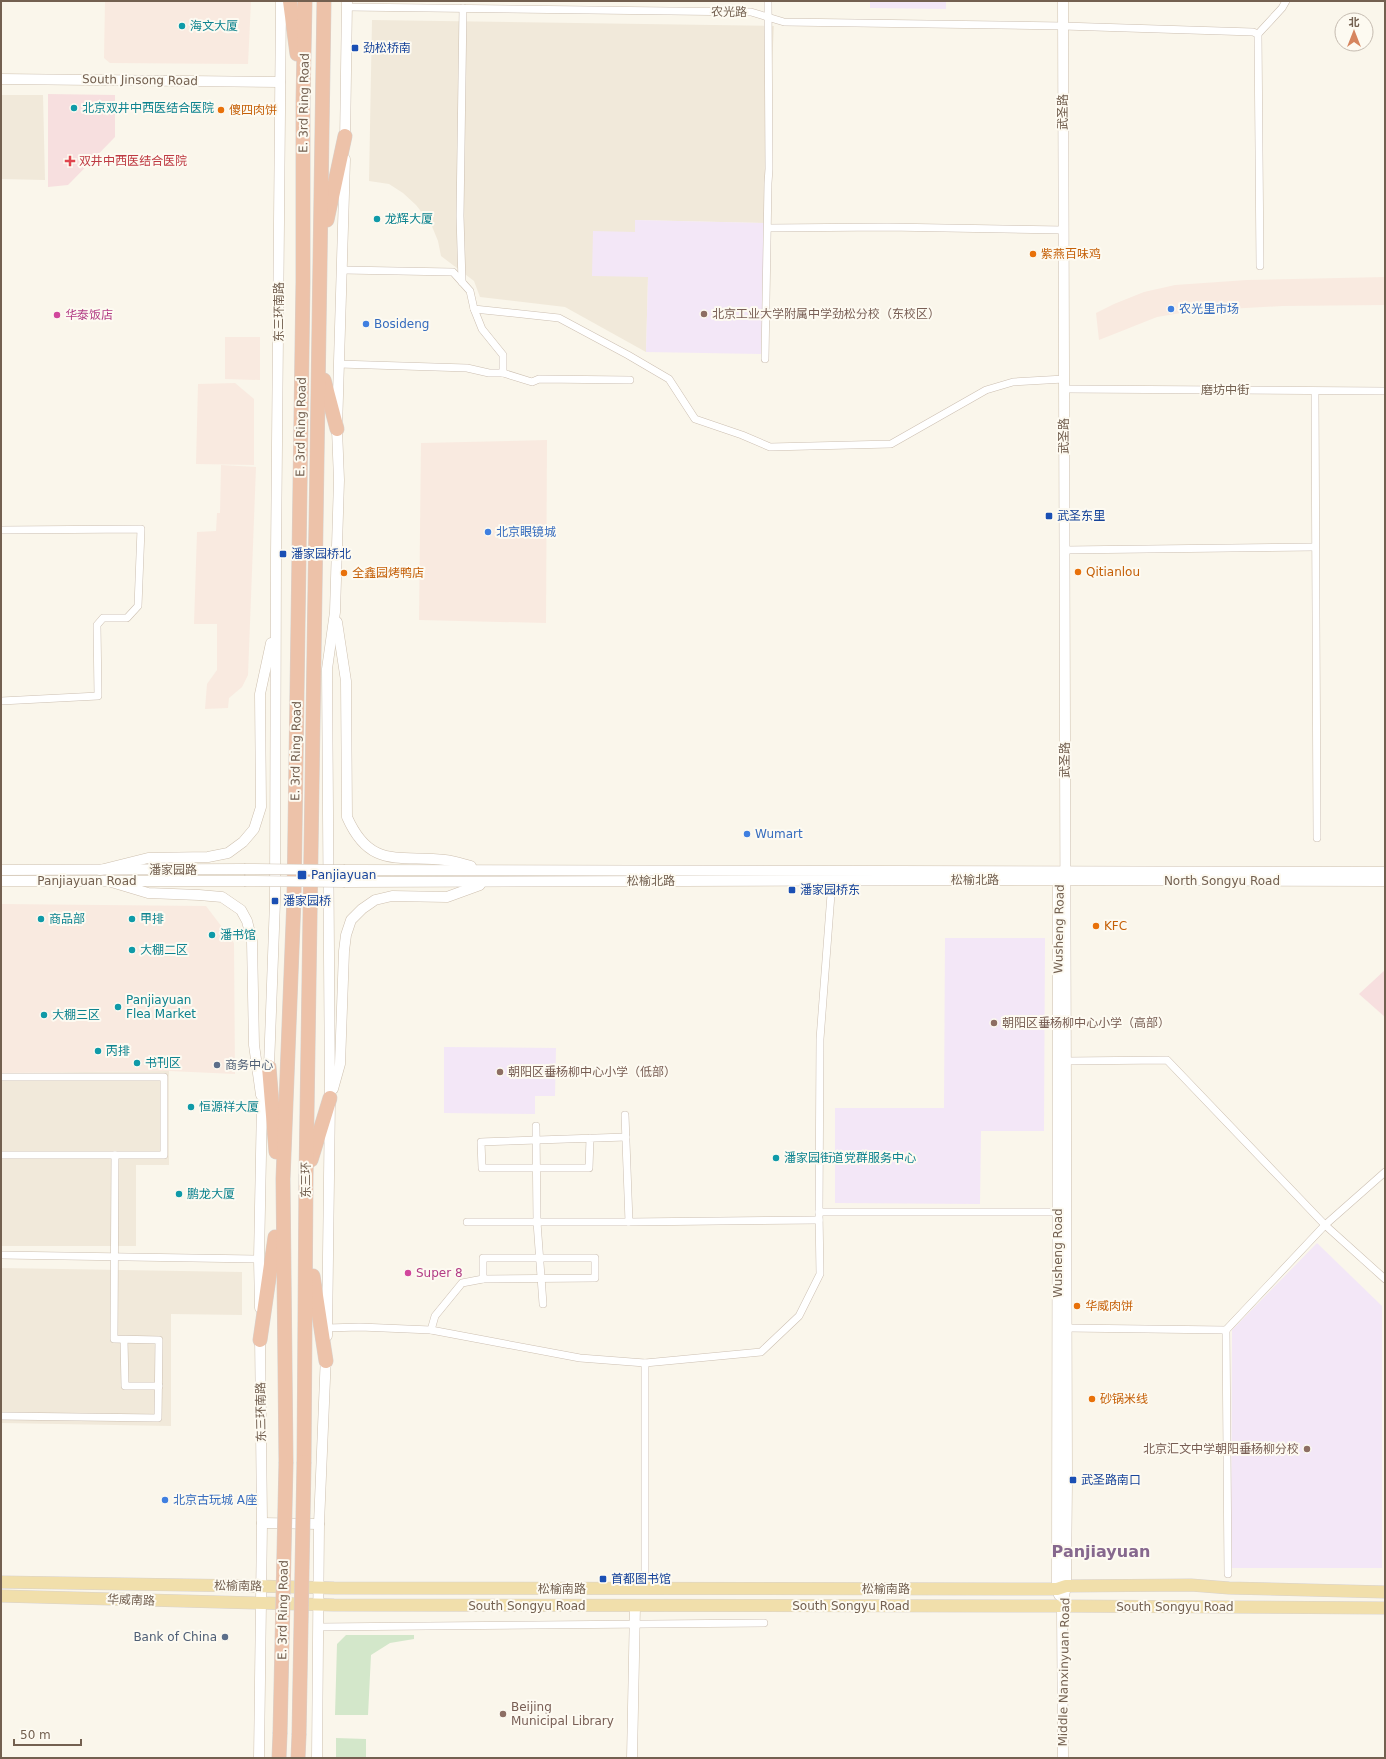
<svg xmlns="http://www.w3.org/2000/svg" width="1386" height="1759" font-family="'DejaVu Sans','Noto Sans SC',sans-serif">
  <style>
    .residential { fill: #f1e9da }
    .commercial { fill: #f9eae0 }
    .education { fill: #f3e7f7 }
    .medical { fill: #f7dfdf }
    .green { fill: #d3e7ca }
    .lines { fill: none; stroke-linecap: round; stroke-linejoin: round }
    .street-casing { stroke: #ccbfb1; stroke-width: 8 }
    .secondary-casing { stroke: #cec0af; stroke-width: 11 }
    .primary-casing { stroke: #d8d2ce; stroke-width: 13 }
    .highway-casing { stroke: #d8d2ce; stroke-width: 15 }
    .street { stroke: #fff; stroke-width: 7 }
    .secondary { stroke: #fff; stroke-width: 10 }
    .primary { stroke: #f1dfab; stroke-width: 12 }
    .highway { stroke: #edc2a9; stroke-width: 14 }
    .secondary-bridge-casing { stroke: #cec0af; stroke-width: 11; stroke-linecap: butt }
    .highway-bridge-casing { stroke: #d8d2ce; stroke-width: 15; stroke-linecap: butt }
    .secondary-bridge { stroke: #fff; stroke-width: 10 }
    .highway-bridge { stroke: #edc2a9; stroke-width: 14 }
    .culture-dot { fill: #0f9aa8; stroke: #fdfaf1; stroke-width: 1.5 }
    .transit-dot { fill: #1a4fb4; stroke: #fdfaf1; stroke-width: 1.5 }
    .food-dot { fill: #e8710a; stroke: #fdfaf1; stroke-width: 1.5 }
    .health-dot { fill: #e0444e; stroke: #fdfaf1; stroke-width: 1.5 }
    .shop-dot { fill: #3f7fe0; stroke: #fdfaf1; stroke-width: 1.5 }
    .education-dot { fill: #8d6e63; stroke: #fdfaf1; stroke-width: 1.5 }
    .hotel-dot { fill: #d1479c; stroke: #fdfaf1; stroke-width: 1.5 }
    .service-dot { fill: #5c6f8a; stroke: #fdfaf1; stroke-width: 1.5 }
    .labels { text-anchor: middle; stroke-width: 4; stroke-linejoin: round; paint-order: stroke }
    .street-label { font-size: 12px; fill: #736050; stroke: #fdfaf1 }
    .culture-label { font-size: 12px; fill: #0d838f; stroke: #fdfaf1; text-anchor: start }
    .transit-label { font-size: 12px; fill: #164399; stroke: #fdfaf1; text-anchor: start }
    .food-label { font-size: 12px; fill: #c56008; stroke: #fdfaf1; text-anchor: start }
    .health-label { font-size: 12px; fill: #be3a42; stroke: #fdfaf1; text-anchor: start }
    .shop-label { font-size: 12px; fill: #366cbe; stroke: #fdfaf1; text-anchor: start }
    .education-label { font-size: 12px; fill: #785e54; stroke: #fdfaf1; text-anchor: start }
    .hotel-label { font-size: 12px; fill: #b23c85; stroke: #fdfaf1; text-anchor: start }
    .service-label { font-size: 12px; fill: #4e5e75; stroke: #fdfaf1; text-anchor: start }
    .district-label { font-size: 16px; font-weight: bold; fill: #86688e; stroke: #fdfaf1 }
  </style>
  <rect width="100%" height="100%" fill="#faf6eb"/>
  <!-- residential -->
  <g class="residential">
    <path d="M372,20l402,6 -10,197 -129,-3v12l13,45 -2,75 -81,-45 -85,-10 -6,-16 -33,-25 -3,-15 -7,-17 -15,-19 -13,-12 -14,-9 -20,-3z"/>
    <path d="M1,95h42l2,85 -44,-1z"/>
    <path d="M169,1071v94h-33v81h-135v-173z"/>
    <path d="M1,1268l241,4v43l-71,-1v112l-170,-3z"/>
  </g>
  <!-- commercial -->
  <g class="commercial">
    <path d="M150,1h101l-3,63 -138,-1 -6,-5 1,-56z"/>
    <path d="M1385,277v28l-103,1 -89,5 -36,6 -58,23 -3,-27 18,-9 30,-12 31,-7 72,-5z"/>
    <path d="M225,337h35v43l-35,-1z"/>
    <path d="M235,383l19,16v66l-58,-1 2,-80z"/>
    <path d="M547,440l-1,183 -127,-3 2,-177z"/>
    <path d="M221,465l35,2 -8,208 -6,12 -13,11 -1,10 -23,1 2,-25 10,-14v-46h-23l3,-92 19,-1 1,-18h3z"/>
    <path d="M1,904l205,2 28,37 1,131 -66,-3 -168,2z"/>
  </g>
  <!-- education -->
  <g class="education">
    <path d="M870,1h76v8l-76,-1z"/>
    <path d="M635,220l129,3 -3,131 -115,-2 2,-75 -56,-1 1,-45 42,1z"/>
    <path d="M945,938h100l-1,193h-63l-1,73 -145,-1v-95h109z"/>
    <path d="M444,1047l112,1 -1,48h-20v18l-91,-1z"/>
    <path d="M1317,1243l65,63v262h-151l1,-238z"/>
  </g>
  <!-- medical -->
  <g class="medical">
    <path d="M48,94l67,1v42l-47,48 -20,2z"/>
    <path d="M1385,970v47l-26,-23z"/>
  </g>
  <!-- green -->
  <g class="green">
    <path d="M346,1635h68v4l-24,4 -19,12 -3,60h-33l2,-71z"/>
    <path d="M336,1738l30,1v19h-30z"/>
  </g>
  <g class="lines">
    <!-- street casing -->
    <g class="street-casing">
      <g id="street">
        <path d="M347,7l404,5 33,10 279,4 190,6 5,2"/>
        <path d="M768,228l119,-1 177,3"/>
        <path d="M1260,266l-2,-232 24,-26 4,-7"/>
        <path d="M343,270l110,2 17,19 4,18 85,9 69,37 41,24 26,40 47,16 28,12 121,-3 95,-54 27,-8 51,-3"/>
        <path d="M462,282l-2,-66 3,-208"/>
        <path d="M474,309l8,20 21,26v18"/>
        <path d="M765,359l3,-176 1,-14 -1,-168"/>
        <path d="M339,364l128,4 22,5h14l29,9 7,-3 91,1"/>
        <path d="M1064,389l321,2"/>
        <path d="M1315,391l2,447"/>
        <path d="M1,530l140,-1 -3,77 -11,12h-24l-6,7 1,71 -97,5"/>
        <path d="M1065,550l250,-3"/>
        <path d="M1066,1061l101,-1 158,165 60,54"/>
        <path d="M1,1077h163v78h-49"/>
        <path d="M625,1115l4,107"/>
        <path d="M536,1126l1,96 6,82"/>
        <path d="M590,1138l-1,30h-107l-1,-26c48,-2 96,-3 145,-5"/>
        <path d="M1,1155h114l-1,184 45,1 -1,78 -157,-2"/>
        <path d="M819,1212h239"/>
        <path d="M467,1222h162l190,-2"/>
        <path d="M1,1255l258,4"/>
        <path d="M483,1258h112v20l-112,1z"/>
        <path d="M327,1328l33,-1 71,3 149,28 65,5 116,-11 38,-36 21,-42 -1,-62 1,-173 12,-158"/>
        <path d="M1067,1328l159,2 99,-105 60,-53"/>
        <path d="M431,1330l4,-14 27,-33 21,-4"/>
        <path d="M1226,1330l2,244"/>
        <path d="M124,1340l1,46h34"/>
        <path d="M645,1363v227"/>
        <path d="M318,1627l446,-4"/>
      </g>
    </g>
    <!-- secondary casing -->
    <g class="secondary-casing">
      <g id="secondary">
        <path d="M1063,1l4,1479 -1,106 -4,20 1,152"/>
        <path d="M1,79l279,3"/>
        <path d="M345,143l2,-142"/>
        <path d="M337,622l9,59 1,136c23,52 51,38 98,43 9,1 18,4 26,6"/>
        <path d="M1,870l243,-1"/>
        <path d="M100,870l48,-12 60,-1 20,-4 15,-11 11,-13 7,-22 -1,-113 11,-51"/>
        <path d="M345,870l1040,2"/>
        <path d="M1,881h243"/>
        <path d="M108,881l40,12 51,2 23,2 19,13 6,11 5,20 2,104 7,50"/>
        <path d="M345,882l713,-2 327,1"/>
        <path d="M333,1089l7,-25 4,-113 2,-16 5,-15 11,-11 13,-9 17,-4 55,1 33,-12"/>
        <path d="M260,1308l-1,-49 3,-157 7,-35 6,-166 1,-346 5,-554"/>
        <path d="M327,1336l3,-238 -3,-429 8,-57 4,-132 -2,-51 8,-270"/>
        <path d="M262,1523l57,1"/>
        <path d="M1059,1595l-2,-6 1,-709 5,-5"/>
        <path d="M259,1758l3,-235 -2,-189"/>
        <path d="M317,1758l2,-234 7,-170"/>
        <path d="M632,1758l3,-152"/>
      </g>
    </g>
    <!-- primary casing -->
    <g class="primary-casing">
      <g id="primary">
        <path d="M1,1582l248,4 85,2 723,1 9,-3 125,-1 38,3 156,4"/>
        <path d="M1,1596l333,9 728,1 323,2"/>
      </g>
    </g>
    <!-- highway casing -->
    <g class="highway-casing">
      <g id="highway">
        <path d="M290,1l7,53"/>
        <path d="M327,220l18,-84"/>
        <path d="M324,380l13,49"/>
        <path d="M269,1067l7,85"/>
        <path d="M311,1160l19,-62"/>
        <path d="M313,1276l13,85"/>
        <path d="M260,1340l15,-103"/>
        <path d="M286,1462l-3,-283 11,-281 9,-616v-180l2,-101"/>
        <path d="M304,1462l2,-284 18,-1177"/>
        <path d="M279,1758l1,-24"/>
        <path d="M298,1758l1,-23"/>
      </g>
    </g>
    <!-- street -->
    <use href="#street" class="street"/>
    <!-- secondary -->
    <use href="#secondary" class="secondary"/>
    <!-- primary -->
    <use href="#primary" class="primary"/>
    <!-- highway -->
    <use href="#highway" class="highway"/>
    <!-- secondary-bridge casing -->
    <g class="secondary-bridge-casing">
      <g id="secondary-bridge">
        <path d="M244,869l101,1"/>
        <path d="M244,881l101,1"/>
      </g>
    </g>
    <!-- highway-bridge casing -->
    <g class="highway-bridge-casing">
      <g id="highway-bridge">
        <path d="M280,1734l6,-272"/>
        <path d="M299,1735l5,-273"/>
      </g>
    </g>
    <!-- secondary-bridge -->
    <use href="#secondary-bridge" class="secondary-bridge"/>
    <!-- highway-bridge -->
    <use href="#highway-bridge" class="highway-bridge"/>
  </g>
  <!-- markers -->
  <g class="culture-dot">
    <circle cx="182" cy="26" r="4"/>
    <circle cx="74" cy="108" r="4"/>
    <circle cx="377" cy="219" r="4"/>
    <circle cx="41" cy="919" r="4"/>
    <circle cx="132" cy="919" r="4"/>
    <circle cx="212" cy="935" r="4"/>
    <circle cx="132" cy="950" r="4"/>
    <circle cx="118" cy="1007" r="4"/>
    <circle cx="44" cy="1015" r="4"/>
    <circle cx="98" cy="1051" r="4"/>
    <circle cx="137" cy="1063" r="4"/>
    <circle cx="191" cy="1107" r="4"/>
    <circle cx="776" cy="1158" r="4"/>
    <circle cx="179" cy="1194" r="4"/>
  </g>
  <g class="transit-dot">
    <rect x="351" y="44" width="8" height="8" rx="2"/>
    <rect x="1045" y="512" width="8" height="8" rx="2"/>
    <rect x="279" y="550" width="8" height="8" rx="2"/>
    <rect x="297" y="870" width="10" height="10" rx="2"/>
    <rect x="788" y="886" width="8" height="8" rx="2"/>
    <rect x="271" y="897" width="8" height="8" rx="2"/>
    <rect x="1069" y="1476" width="8" height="8" rx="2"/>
    <rect x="599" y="1575" width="8" height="8" rx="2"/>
  </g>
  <g class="food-dot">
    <circle cx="221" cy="110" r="4"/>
    <circle cx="1033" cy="254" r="4"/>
    <circle cx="1078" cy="572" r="4"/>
    <circle cx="344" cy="573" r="4"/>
    <circle cx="1096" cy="926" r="4"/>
    <circle cx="1077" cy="1306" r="4"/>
    <circle cx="1092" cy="1399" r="4"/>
  </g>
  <path class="health-dot" d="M68 155h4v4h4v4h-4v4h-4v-4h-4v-4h4z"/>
  <g class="shop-dot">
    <circle cx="1171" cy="309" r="4"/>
    <circle cx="366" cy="324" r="4"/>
    <circle cx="488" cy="532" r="4"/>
    <circle cx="747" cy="834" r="4"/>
    <circle cx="165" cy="1500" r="4"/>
  </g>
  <g class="education-dot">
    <circle cx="704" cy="314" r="4"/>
    <circle cx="994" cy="1023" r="4"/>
    <circle cx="500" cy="1072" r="4"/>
    <circle cx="1307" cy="1449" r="4"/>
    <circle cx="503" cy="1714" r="4"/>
  </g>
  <g class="hotel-dot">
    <circle cx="57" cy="315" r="4"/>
    <circle cx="408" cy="1273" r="4"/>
  </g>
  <g class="service-dot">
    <circle cx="217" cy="1065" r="4"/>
    <circle cx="225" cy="1637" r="4"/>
  </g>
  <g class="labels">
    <!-- street labels -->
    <g class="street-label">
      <text transform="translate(729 12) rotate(1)" y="4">农光路</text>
      <text transform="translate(140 80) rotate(1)" y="4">South Jinsong Road</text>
      <text transform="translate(304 103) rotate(-89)" y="4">E. 3rd Ring Road</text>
      <text transform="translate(1063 112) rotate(-90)" y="4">武圣路</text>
      <text transform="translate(279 312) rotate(-90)" y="4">东三环南路</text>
      <text x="1225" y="394">磨坊中街</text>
      <text transform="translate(301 427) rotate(-89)" y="4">E. 3rd Ring Road</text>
      <text transform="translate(1064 436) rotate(-90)" y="4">武圣路</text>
      <text transform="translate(296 751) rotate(-89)" y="4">E. 3rd Ring Road</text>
      <text transform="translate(1065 760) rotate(-90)" y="4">武圣路</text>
      <text x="173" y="874">潘家园路</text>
      <text x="975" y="884">松榆北路</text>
      <text x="87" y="885">Panjiayuan Road</text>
      <text x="651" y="885">松榆北路</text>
      <text x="1222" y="885">North Songyu Road</text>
      <text transform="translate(1059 929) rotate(-89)" y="4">Wusheng Road</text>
      <text transform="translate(306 1180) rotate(-90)" y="4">东三环</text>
      <text transform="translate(1058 1253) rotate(-90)" y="4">Wusheng Road</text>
      <text transform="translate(261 1412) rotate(-91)" y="4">东三环南路</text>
      <text transform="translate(238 1586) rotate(1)" y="4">松榆南路</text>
      <text x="562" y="1593">松榆南路</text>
      <text x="886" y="1593">松榆南路</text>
      <text transform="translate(131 1600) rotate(2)" y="4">华威南路</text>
      <text x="527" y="1610">South Songyu Road</text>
      <text x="851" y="1610">South Songyu Road</text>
      <text x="1175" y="1611">South Songyu Road</text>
      <text transform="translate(283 1610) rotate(-89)" y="4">E. 3rd Ring Road</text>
      <text transform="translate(1064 1672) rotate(-89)" y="4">Middle Nanxinyuan Road</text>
    </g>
    <!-- culture labels -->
    <g class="culture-label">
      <text x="190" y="30">海文大厦</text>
      <text x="82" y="112">北京双井中西医结合医院</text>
      <text x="385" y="223">龙辉大厦</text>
      <text x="49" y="923">商品部</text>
      <text x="140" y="923">甲排</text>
      <text x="220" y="939">潘书馆</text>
      <text x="140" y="954">大棚二区</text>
      <text x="126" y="1004">Panjiayuan<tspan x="126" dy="14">Flea Market</tspan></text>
      <text x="52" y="1019">大棚三区</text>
      <text x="106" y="1055">丙排</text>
      <text x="145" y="1067">书刊区</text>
      <text x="199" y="1111">恒源祥大厦</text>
      <text x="784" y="1162">潘家园街道党群服务中心</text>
      <text x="187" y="1198">鹏龙大厦</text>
    </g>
    <!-- transit labels -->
    <g class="transit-label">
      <text x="363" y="52">劲松桥南</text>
      <text x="1057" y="520">武圣东里</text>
      <text x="291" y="558">潘家园桥北</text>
      <text x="311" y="879">Panjiayuan</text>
      <text x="800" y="894">潘家园桥东</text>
      <text x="283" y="905">潘家园桥</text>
      <text x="1081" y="1484">武圣路南口</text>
      <text x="611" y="1583">首都图书馆</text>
    </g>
    <!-- food labels -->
    <g class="food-label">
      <text x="229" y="114">傻四肉饼</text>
      <text x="1041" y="258">紫燕百味鸡</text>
      <text x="1086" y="576">Qitianlou</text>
      <text x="352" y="577">全鑫园烤鸭店</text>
      <text x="1104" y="930">KFC</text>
      <text x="1085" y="1310">华威肉饼</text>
      <text x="1100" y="1403">砂锅米线</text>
    </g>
    <!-- health labels -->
    <g class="health-label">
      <text x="79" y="165">双井中西医结合医院</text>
    </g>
    <!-- shop labels -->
    <g class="shop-label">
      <text x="1179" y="313">农光里市场</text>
      <text x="374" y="328">Bosideng</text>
      <text x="496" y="536">北京眼镜城</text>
      <text x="755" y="838">Wumart</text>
      <text x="173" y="1504">北京古玩城 A座</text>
    </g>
    <!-- education labels -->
    <g class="education-label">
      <text x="712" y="318">北京工业大学附属中学劲松分校（东校区）</text>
      <text x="1002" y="1027">朝阳区垂杨柳中心小学（高部）</text>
      <text x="508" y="1076">朝阳区垂杨柳中心小学（低部）</text>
      <text x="1299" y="1453" text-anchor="end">北京汇文中学朝阳垂杨柳分校</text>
      <text x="511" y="1711">Beijing<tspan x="511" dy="14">Municipal Library</tspan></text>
    </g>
    <!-- hotel labels -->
    <g class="hotel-label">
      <text x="65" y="319">华泰饭店</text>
      <text x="416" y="1277">Super 8</text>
    </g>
    <!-- service labels -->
    <g class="service-label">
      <text x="225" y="1069">商务中心</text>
      <text x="217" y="1641" text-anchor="end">Bank of China</text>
    </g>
    <!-- district labels -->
    <g class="district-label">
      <text x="1101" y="1557">Panjiayuan</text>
    </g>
  </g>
  <!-- border -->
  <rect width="1386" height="1759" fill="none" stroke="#736050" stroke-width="4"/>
  <!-- north arrow -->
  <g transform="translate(1354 32)"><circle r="19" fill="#fdfaf1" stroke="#c6bcb1"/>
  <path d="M0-3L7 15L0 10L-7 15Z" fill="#d6855e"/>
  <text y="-6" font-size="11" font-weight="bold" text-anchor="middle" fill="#736050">北</text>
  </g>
  <!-- scale -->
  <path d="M14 1739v6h67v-6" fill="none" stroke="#736050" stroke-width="2"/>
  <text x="20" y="1739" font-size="12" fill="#736050" stroke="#fdfaf1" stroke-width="3" paint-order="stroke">50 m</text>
</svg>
